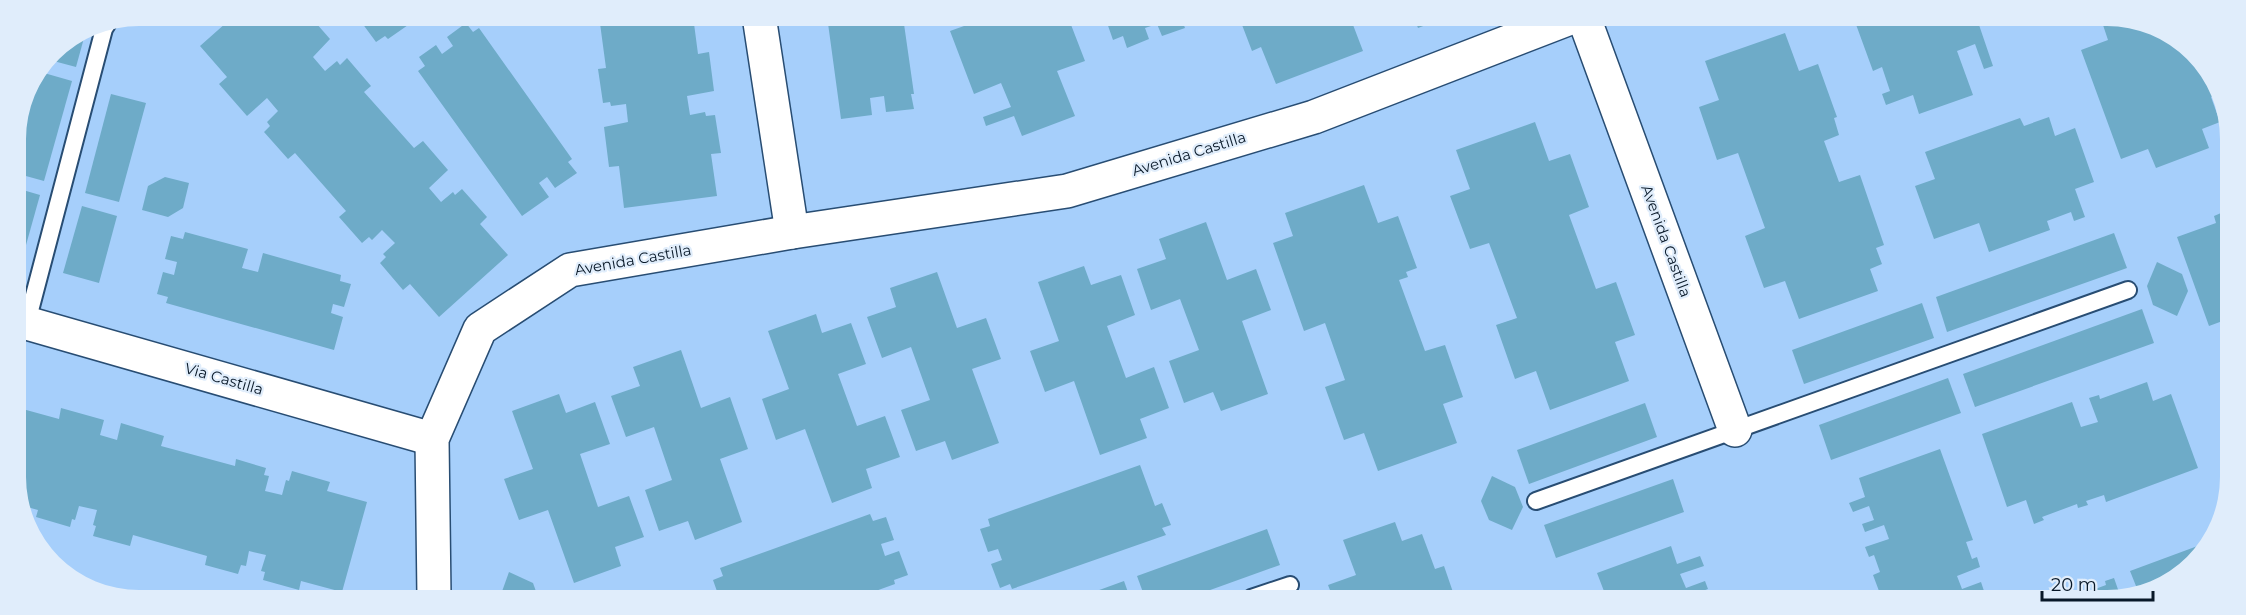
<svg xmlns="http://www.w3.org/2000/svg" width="2246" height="615" font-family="Montserrat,sans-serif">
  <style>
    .building { fill: #6eabc8 }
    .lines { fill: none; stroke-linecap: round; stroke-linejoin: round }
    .service-casing { stroke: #284d73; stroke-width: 20 }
    .minor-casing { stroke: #284d73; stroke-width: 36 }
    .service { stroke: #fff; stroke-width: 16 }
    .minor { stroke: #fff; stroke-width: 33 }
    .labels { text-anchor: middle; stroke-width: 4.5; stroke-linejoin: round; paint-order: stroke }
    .street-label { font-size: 15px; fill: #081828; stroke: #e0edfb }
  </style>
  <rect width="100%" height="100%" fill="#a6cffb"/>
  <!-- building -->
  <g class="building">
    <path d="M235,15h62l2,3 2,-3h8l21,24 -17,18 12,14 12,-10 3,4 7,-7 24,28 -7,6 50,56 9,-7 25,29 -19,18 12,14 12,-10 2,3 7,-6 25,28 -7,7 28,31 -69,62 -29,-33 -7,6 -23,-27 6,-6 -3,-3 12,-11 -13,-13 -10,10 -3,-3 -7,6 -23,-26 7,-6 -51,-58 -7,6 -24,-27 6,-6 -3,-4 11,-11 -11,-13 -20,18 -28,-32 8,-7 -27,-31z"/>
    <path d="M372,15l49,1 -33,23 -3,-3 -9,6 -14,-19z"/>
    <path d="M599,16h94l5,38 11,-2 5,39 -27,5 3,19 15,-3 1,4 9,-1 6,38 -10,1 6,42 -93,12 -5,-42 -10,1 -5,-40 24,-5 -2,-18 -15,2 -1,-4 -7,1 -5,-34 8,-1z"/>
    <path d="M827,16l76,1 11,77h-3l3,15 -28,3 -2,-16 -14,2 2,17 -31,4z"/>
    <path d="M976,17h92l17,44 -28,10 18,45 -53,20 -8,-20 -28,10 -3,-9 28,-10 -10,-24 -27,11 -24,-63 28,-10z"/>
    <path d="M1105,17h76l4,11 -23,8 -5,-12 -12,4 4,11 -22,9 -4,-12 -10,4z"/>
    <path d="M1239,17h111l13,34 -87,33 -15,-37 -9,4z"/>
    <path d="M1414,18h30l-26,10z"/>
    <path d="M1854,19h123l16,47 -9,3 -9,-25 -18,7 16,44 -54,19 -6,-19 -27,10 -4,-11 8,-3 -8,-24 -9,4z"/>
    <path d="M2101,19h38l56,32 23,43 -7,3 9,25 -18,7 7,19 -53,20 -8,-19 -27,10 -40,-109 27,-10z"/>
    <path d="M466,23l7,9 6,-4 93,131 -4,3 9,11 -22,15 -8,-11 -8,6 10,14 -27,19 -104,-145 7,-5 -6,-9 17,-12 6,9 11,-8 -6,-9z"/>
    <path d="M87,27l-11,40 -30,-8 5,-8z"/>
    <path d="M1785,33l14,38 19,-7 19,53 -3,1 5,17 -15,6 15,41 21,-7 24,70 -8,3 6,16 -12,5 8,22 -79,28 -14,-38 -21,7 -19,-52 20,-8 -27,-75 -21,7 -18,-53 20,-7 -14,-39z"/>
    <path d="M37,71l35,10 -28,100 -29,-8v-24z"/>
    <path d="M111,94l35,9 -27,99 -34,-9z"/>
    <path d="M2049,117l6,19 20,-8 19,54 -19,7 10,28 -11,4 -3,-9 -24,9 3,9 -61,22 -10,-29 -45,16 -19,-53 20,-7 -10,-27 95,-34 4,8z"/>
    <path d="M1535,122l14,39 21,-7 19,53 -20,8 27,74 20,-7 19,53 -20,7 14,39 -79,29 -14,-39 -21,8 -19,-54 21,-7 -28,-75 -19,6 -20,-53 20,-7 -14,-39z"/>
    <path d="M165,177l24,6 -6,25 -15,9 -26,-7 6,-24z"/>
    <path d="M1364,185l14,38 20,-7 19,52 -11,4 2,5 -9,3 26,71 20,-6 18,52 -20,7 14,39 -79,28 -14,-38 -20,7 -19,-53 20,-7 -20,-57 -21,8 -31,-88 20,-7 -8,-23z"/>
    <path d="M16,188l24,7 -19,68 -5,-1z"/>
    <path d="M82,206l35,10 -18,67 -36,-10z"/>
    <path d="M2228,210v109l-19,7 -32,-89 39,-14 -2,-7z"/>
    <path d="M1206,222l21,58 29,-11 15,41 -29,11 26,73 -47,17 -8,-19 -29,11 -15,-42 30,-11 -19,-51 -29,11 -14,-41 29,-10 -7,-20z"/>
    <path d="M185,232l63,17 -6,19 16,4 5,-19 78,22 -1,6 11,3 -7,23 -11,-3 -2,9 12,4 -9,33 -168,-47 2,-6 -11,-3 6,-22 11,3 3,-13 -12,-3 6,-23 12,3z"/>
    <path d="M2114,233l13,35 -180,64 -11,-35z"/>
    <path d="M2157,262l25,12 6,17 -11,25 -24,-11 -6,-19z"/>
    <path d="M1084,266l7,19 30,-10 14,40 -28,11 19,52 28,-11 15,41 -29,11 7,19 -47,17 -26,-74 -29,11 -15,-41 29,-10 -21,-59z"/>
    <path d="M937,272l20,56 29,-10 15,41 -29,10 27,74 -47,17 -7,-19 -29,10 -15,-41 29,-10 -19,-53 -29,11 -15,-41 29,-10 -6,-19z"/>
    <path d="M1922,303l12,35 -130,46 -12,-34z"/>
    <path d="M2142,309l12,34 -179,64 -12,-33z"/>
    <path d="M816,314l6,19 29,-10 15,41 -28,10 19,52 28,-10 15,41 -34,12 6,19 -40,15 -27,-74 -29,11 -14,-41 27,-10 -21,-58z"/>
    <path d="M681,350l20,58 29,-11 18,52 -28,10 22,63 -47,18 -7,-19 -29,10 -14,-41 27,-10 -18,-53 -28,10 -15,-41 29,-10 -7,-19z"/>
    <path d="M1948,378l13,35 -130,47 -12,-35z"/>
    <path d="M2147,382l6,19 18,-7 27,74 -92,34 -2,-7 -18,6 2,4 -10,3 -1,-4 -35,13 2,3 -10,4 -8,-24 -19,7 -25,-73 90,-32 9,25 17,-5 -9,-24 10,-3 1,4z"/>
    <path d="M559,394l7,19 29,-11 15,42 -30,10 18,53 31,-11 15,41 -29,10 6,19 -47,17 -26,-73 -29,10 -15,-41 29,-10 -21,-58z"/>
    <path d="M1645,403l12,34 -128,47 -12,-34z"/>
    <path d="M19,408l40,11 2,-11 43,12 -4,15 17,5 4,-17 43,13 -3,10 74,20 1,-7 30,9 -2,7 5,1 -4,15 17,4 4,-15 3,1 3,-10 38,11 -3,9 40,11 -25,90 -41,-11 -2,9 -36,-10 2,-8 -4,-1 5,-16 -17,-4 -3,15 -5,-1 -3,9 -33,-9 2,-9 -74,-21 -3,11 -37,-10 3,-10 -3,-1 4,-15 -18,-4 -4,14 -3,-1 -2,8 -34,-10 2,-7 -18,-5 -3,-5v-84z"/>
    <path d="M1940,449l33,91 -7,2 6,17 5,-2 3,10 -23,9 5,13 19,-7 6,18 -105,-1 -9,-24 7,-3 -6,-17 -5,2 -4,-10 24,-8 -5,-14 -19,7 -3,-8 12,-4 -5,-14 -16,6 -4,-9 16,-6 -6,-19z"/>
    <path d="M1140,465l15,41 7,-3 9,22 -9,3 4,7 -154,54 -2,-5 -10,4 -9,-24 11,-4 -4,-11 -10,3 -8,-23 10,-3 -2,-7z"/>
    <path d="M1492,476l23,11 8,20 -11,23 -23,-10 -8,-19z"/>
    <path d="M1673,479l11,33 -128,46 -12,-33z"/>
    <path d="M870,514l3,7 13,-4 8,23 -13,4 4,12 14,-5 9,24 -14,5 1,4 -36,13h-140l-6,-17 10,-4 -3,-8z"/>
    <path d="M1395,522l7,19 20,-7 13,35 9,-3 11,32h-122l-5,-13 28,-10 -13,-35z"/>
    <path d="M1267,529l13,36 -92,33h-43l-8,-22z"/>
    <path d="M2203,544l-20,30 -45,17 -8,-20z"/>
    <path d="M1671,546l6,18 23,-8 4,10 -24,8 6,14 19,-7 3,8 -19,7 1,3h-83l-10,-26z"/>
    <path d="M509,572l24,11 5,14h-38z"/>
    <path d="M2114,578l7,20 -6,2h-54l-1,-2 10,-4 1,4 35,-13 -1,-4z"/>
    <path d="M1124,581l6,17h-50v-1z"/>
  </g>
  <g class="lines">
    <!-- service casing -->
    <g class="service-casing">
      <g id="service">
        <path d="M27,322l77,-293 5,-8"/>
        <path d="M1536,501l592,-211"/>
        <path d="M1251,598l39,-13"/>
      </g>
    </g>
    <!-- minor casing -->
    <g class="minor-casing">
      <g id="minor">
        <path d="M759,16l33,216"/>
        <path d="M1584,18l151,412"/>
        <path d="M16,320l416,119"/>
        <path d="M434,597l-2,-158 48,-110 90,-59 222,-38 275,-41 247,-74 256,-99"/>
      </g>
    </g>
    <!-- service -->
    <use href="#service" class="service"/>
    <!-- minor -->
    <use href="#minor" class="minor"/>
  </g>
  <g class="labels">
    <!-- street labels -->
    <g class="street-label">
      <text transform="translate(1189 154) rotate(-17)" y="5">Avenida Castilla</text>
      <text transform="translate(1666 241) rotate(70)" y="5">Avenida Castilla</text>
      <text transform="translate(633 260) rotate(-10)" y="5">Avenida Castilla</text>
      <text transform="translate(224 379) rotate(16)" y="5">Via Castilla</text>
    </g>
  </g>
  <!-- crop -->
  <path d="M0 0H2246V615H0ZM139 26H2107A113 113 0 0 1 2220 139V477A113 113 0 0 1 2107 590H139A113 113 0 0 1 26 477V139A113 113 0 0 1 139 26Z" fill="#e0edfb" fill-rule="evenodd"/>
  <!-- scale -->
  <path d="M2042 591v9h111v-9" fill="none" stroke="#081828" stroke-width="3"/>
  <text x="2051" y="591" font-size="18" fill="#081828" stroke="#e0edfb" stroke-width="4.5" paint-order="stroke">20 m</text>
</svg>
